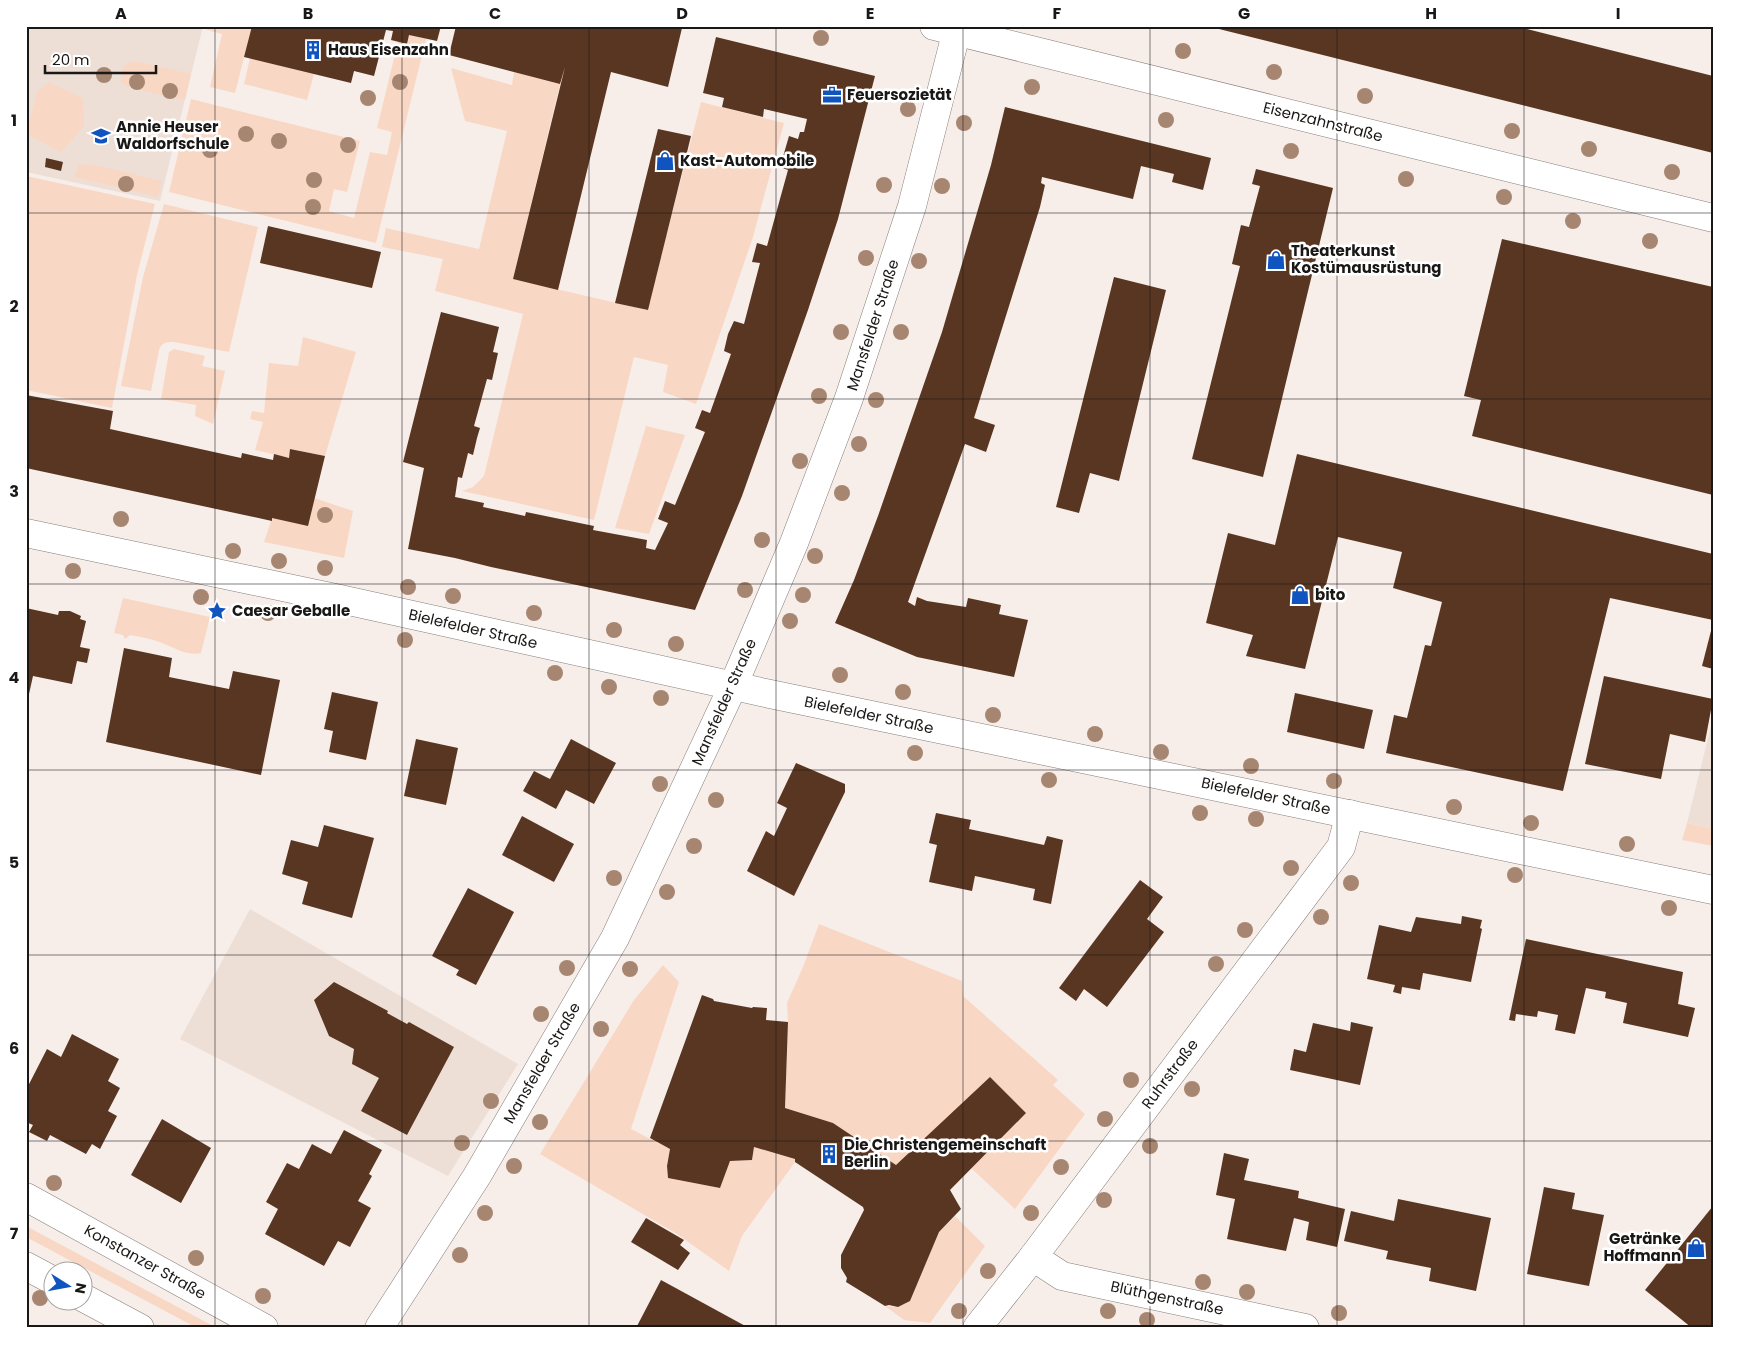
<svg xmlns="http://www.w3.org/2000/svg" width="1739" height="1354" font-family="Poppins,sans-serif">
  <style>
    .built { fill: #eedfd6 }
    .green { fill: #f9d7c5 }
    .building { fill: #593622 }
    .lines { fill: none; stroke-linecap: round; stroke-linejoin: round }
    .minor-casing { stroke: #867e7b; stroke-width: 29 }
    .major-casing { stroke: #867e7b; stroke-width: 29 }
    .minor { stroke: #fff; stroke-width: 28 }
    .major { stroke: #fff; stroke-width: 28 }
    .tree { fill: #a78671 }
    .grid { fill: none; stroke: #1a1816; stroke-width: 1; stroke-opacity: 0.55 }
    .labels { text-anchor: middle; stroke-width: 5; stroke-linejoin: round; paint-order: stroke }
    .poi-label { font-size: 15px; font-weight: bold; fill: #1a1816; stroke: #fff; text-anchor: start }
    .street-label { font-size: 15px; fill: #1a1816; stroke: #fff }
    .neatline { fill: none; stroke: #1a1816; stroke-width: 2 }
    .grid-label { font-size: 16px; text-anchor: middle; font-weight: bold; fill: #1a1816 }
  </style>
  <rect width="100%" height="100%" fill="#f7eeea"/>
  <!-- built -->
  <g class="built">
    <path d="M26,26h177l-43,175 -134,-29z"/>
    <path d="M1713,718v111l-26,-6z"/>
    <path d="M250,909l268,155 -70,112 -268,-137z"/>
  </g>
  <!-- green -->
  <g class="green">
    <path d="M208,26h44l-17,67 -25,-6 12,-53 -15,-4z"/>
    <path d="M409,35l17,4 -50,204 -207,-51 22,-93 169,42 -13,51 -13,-3 -5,22 25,7 16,-66 17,3 5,-23 -15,-4 21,-86 9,2z"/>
    <path d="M250,58l64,16 -7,26 -63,-16z"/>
    <path d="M134,61l57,13 -6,26 -54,-12 -10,-5c1,-13 -1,-18 13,-22z"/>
    <path d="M451,68l61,17 2,-13 46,12 -47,195 134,31 54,-208 83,21 -31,114 -57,167 -33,-12 5,-27 -34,-8 -40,163 -132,-29 11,-4 11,-11 39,-162 -88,-23 8,-32 -61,-12 4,-19 93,21 28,-118 -42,-10z"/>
    <path d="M49,82l34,16 1,28 -23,26 -35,-18 11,-42z"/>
    <path d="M79,164l26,3 57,14 -4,16 -84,-20z"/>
    <path d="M26,176l129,28 -18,71 -25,133 -86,-18z"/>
    <path d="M164,204l94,23 -29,125 -55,-10c-8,0 -12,0 -15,8l-8,41 -30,-5 22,-109z"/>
    <path d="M303,337l53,15 -31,104 -34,-7 -2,9 -34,-8 8,-28 -13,-3 2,-8 12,2 5,-50 29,3z"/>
    <path d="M174,349l31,7 -3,10 23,5 -12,53 -18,-8 1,-11 -35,-6 8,-47z"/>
    <path d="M646,426l39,9 -36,99 -34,-6z"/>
    <path d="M314,498l39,13 -9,47 -80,-16 8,-24z"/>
    <path d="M123,598l87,19 -9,36c-16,3 -25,-5 -39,-10 -10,-4 -21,-6 -32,-8l-5,4 -2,-4 -9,-2z"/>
    <path d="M1687,823l26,6v17l-31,-6z"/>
    <path d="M819,924l143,57 1,15 95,84 -5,5 32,29 -70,95 -44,-41 -75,-3 -63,-42 -48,-15 3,-86 -1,-19 16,-36z"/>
    <path d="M663,965l16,17 -48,147 39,20 -3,17 1,12 51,10 11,-27 22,-1 2,-13 41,12v3l-53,74 -13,35 -52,-37 -137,-80 94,-154z"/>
    <path d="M955,1216l30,30 -55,77 -26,-3 -19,-14 13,1 12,-6 29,-69z"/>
    <path d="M26,1226l191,102h-20l-171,-91z"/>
  </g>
  <!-- building -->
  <g class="building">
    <path d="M252,26h189l-4,15 -28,-6 -2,9 -16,-4 2,-9 -7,-1 -12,46 -20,-5 -3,12 -107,-26z"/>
    <path d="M456,26l226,2 -14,59 -57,-15 -53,218 -45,-11 52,-212 -5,17 -111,-29z"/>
    <path d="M1207,26h308l198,50v77z"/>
    <path d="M716,37l159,39 -37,143 -30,91 -66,186 -47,114 -204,-43 -36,-9 -47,-9 16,-81 -21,-6 38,-150 58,15 -6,25 5,1 -6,27 -5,-1 -13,47 6,2 -3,10 -4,17 -5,-2 -6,25 -4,-1 -3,20 29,6 -1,4 42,9 1,-4 68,14 -1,4 54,10 -1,8 9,2 13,-27 -10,-4 7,-18 10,4 30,-73 -10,-4 7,-18 8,3 21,-59 -7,-3 4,-17 6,-13 10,3 16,-61 -8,-1 5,-19 10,3 21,-76 -8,-3 9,-31 9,3 2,-7h4l3,-13 -43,-10 -1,8 -41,-10 2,-9 -21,-5z"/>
    <path d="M1005,107l206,51 -8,32 -31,-8 2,-8 -33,-8 -8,33 -91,-22 -1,6 4,2 -5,22 -66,211 21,7 -9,27 -21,-8 -57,158 7,4 2,-9 10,4 39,6 2,-9 33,7 -2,9 29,6 -14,57 -97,-20 -82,-34 19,-43 24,-64 64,-184 49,-167z"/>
    <path d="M658,129l33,7 -43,174 -33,-7z"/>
    <path d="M46,158l17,4 -2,9 -16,-4z"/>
    <path d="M1256,169l77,19 -70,289 -71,-18 48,-193 -8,-2 9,-39 8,2 11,-41 -8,-2z"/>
    <path d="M268,226l113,26 -9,36 -112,-25z"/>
    <path d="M1502,239l211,48v208l-241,-59 9,-36 -17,-4z"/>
    <path d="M1114,277l52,13 -47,191 -29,-8 -11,40 -23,-6z"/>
    <path d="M26,395l87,16 -3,18 131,29 1,-5 31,7 1,-6 15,4 1,-9 35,7 -17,70 -36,-8v3l-246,-53z"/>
    <path d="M1297,454l416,100v66l-103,-22 -47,193 -177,-38 8,-38 13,3 18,-73 6,1 11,-44 -49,-14 9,-36 -64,-15 -33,132 -59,-13 7,-21 -47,-12 22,-90 47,12z"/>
    <path d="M26,608l32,7 1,-4h11l11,5 -1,3 6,2 -6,26 10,2 -3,14 -10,-2 -5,23 -39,-8 -4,18h-3z"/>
    <path d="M1712,627h1v42l-11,-3z"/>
    <path d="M124,648l48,10 -3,19 60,12 4,-18 47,9 -19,95 -155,-33z"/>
    <path d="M1604,676l109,23 -8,43 -35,-8 -9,45 -76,-15z"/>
    <path d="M332,692l46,10 -12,58 -37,-8 4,-21 -9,-2z"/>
    <path d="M1295,693l78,17 -9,39 -77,-17z"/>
    <path d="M416,739l42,9 -12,57 -42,-9z"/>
    <path d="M571,739l45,24 -22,41 -28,-14 -10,19 -33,-18 11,-20 16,8z"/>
    <path d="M796,763l49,21v8l-51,104 -47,-25 19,-40 8,5 13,-28 -10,-5z"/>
    <path d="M936,813l35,7 -2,9 38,8 37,8 3,-9 16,4 -12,64 -18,-4 2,-11 -60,-13 -3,15 -43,-9 8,-37 -8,-2z"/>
    <path d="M522,816l52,28 -20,38 -52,-27z"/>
    <path d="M324,825l50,13 -22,80 -50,-14 6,-22 -26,-8 9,-34 27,7z"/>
    <path d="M1140,880l23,17 -16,22 17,13 -57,75 -23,-18 -8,12 -17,-13z"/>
    <path d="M468,888l46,24 -38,73 -20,-10 3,-5 -27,-14z"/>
    <path d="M1462,916l20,4 -2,8 2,1 -11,53 -48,-9 -3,17 -18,-3 -1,7 -8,-2 2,-7 -28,-6 12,-54 32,7 5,-15 45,7z"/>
    <path d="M1526,939l157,33 -5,32 17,4 -7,29 -65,-14 4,-20 -22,-5 1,-6 -20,-4 -11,46 -20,-4 3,-15 -20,-4 -1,6 -21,-3 -1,7 -6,-1z"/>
    <path d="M334,982l54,29 -1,2 20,11 2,-2 45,25 -47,88 -46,-24 18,-33 -27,-14 2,-15 -25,-13 -15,-36z"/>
    <path d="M702,995l11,4 1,2 38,7 1,-1 14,1 -1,12 22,2 -3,86 48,15 63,42 94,-88 36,36 -76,77 11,19 -22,23 -29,69 -12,6 -9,-2 -4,1 -39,-24 1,-4 -6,-10v-13l23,-45 -1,-3 -68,-45v-3l-41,-12 -2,13 -22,1 -10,27 -52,-10 -1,-12 3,-17 -20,-11z"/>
    <path d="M1351,1022l22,5 -13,58 -70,-15 4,-21 12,3 7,-29 37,8z"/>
    <path d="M72,1034l47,25 -11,22 12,7 -12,23 9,5 -17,33 -8,-5 -6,10 -36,-19 -3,6 -18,-9 4,-7 -7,-3v-32l21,-41 14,8z"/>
    <path d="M162,1119l49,29 -30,55 -50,-28z"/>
    <path d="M344,1130l38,20 -13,24 3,2 -14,25 13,7 -21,39 -12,-6 -14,25 -59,-32 13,-25 -12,-7 21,-39 12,6 13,-25 19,10z"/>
    <path d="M1224,1153l25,6 -5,21 55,11 -1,7 47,11 -8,38 -31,-7 3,-18 -15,-4 -8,33 -59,-12 8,-40 -19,-4z"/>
    <path d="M1544,1187l31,6 -3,16 32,6 -15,71 -62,-12z"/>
    <path d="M1398,1199l93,19 -15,73 -47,-10 2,-13 -45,-9 2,-8 -44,-10 7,-30 43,10z"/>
    <path d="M1713,1206v122h-21l-47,-38z"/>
    <path d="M646,1218l38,22 -4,5 10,8 -12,17 -47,-28z"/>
    <path d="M661,1280l88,48h-113z"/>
  </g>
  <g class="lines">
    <!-- minor casing -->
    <g class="minor-casing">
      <g id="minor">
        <path d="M934,26l779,192"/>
        <path d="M26,533l314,66 430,95 943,196"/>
        <path d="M1033,1257l29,19 243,52"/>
        <path d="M379,1328l98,-152 138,-238 118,-252 61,-143 55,-145 63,-192 46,-180"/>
        <path d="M977,1328l56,-71 308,-410 9,-33"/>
      </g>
    </g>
    <!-- major casing -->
    <g class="major-casing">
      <g id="major">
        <path d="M26,1197l238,131"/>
        <path d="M26,1266l26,14"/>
        <path d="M82,1297l58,31"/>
      </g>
    </g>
    <!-- minor -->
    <use href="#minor" class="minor"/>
    <!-- major -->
    <use href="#major" class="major"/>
  </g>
  <!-- trees -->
  <g class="tree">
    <circle cx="821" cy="38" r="8"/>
    <circle cx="1183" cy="51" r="8"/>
    <circle cx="1274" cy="72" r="8"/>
    <circle cx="104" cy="75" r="8"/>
    <circle cx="137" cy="82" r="8"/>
    <circle cx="400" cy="82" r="8"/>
    <circle cx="1032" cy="87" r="8"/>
    <circle cx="170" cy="91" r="8"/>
    <circle cx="1365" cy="96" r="8"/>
    <circle cx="368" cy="98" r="8"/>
    <circle cx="908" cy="109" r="8"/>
    <circle cx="1166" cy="120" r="8"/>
    <circle cx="964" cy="123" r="8"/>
    <circle cx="1512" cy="131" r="8"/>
    <circle cx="246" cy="134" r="8"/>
    <circle cx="279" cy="141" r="8"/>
    <circle cx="348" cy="145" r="8"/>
    <circle cx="1589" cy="149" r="8"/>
    <circle cx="210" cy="150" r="8"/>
    <circle cx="1291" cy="151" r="8"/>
    <circle cx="1672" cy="172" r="8"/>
    <circle cx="1406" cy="179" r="8"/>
    <circle cx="314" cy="180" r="8"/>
    <circle cx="126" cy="184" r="8"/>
    <circle cx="884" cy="185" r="8"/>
    <circle cx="942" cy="186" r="8"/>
    <circle cx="1504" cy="197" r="8"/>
    <circle cx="313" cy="207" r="8"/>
    <circle cx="1573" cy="221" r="8"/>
    <circle cx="1650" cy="241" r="8"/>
    <circle cx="866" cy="258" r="8"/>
    <circle cx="919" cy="261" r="8"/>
    <circle cx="841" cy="332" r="8"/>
    <circle cx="901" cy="332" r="8"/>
    <circle cx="819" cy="396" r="8"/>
    <circle cx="876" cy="400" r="8"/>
    <circle cx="859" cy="444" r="8"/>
    <circle cx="800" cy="461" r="8"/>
    <circle cx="842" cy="493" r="8"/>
    <circle cx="325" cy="515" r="8"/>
    <circle cx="121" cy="519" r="8"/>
    <circle cx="762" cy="540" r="8"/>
    <circle cx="233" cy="551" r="8"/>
    <circle cx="815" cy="556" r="8"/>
    <circle cx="279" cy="561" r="8"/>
    <circle cx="325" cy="568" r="8"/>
    <circle cx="73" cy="571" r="8"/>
    <circle cx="408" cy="587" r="8"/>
    <circle cx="745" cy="590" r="8"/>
    <circle cx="803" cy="595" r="8"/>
    <circle cx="453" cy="596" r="8"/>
    <circle cx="201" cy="597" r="8"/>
    <circle cx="268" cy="613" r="8"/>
    <circle cx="534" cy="613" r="8"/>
    <circle cx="790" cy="621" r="8"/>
    <circle cx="614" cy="630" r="8"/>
    <circle cx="405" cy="640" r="8"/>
    <circle cx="676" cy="644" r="8"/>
    <circle cx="555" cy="673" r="8"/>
    <circle cx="840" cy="675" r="8"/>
    <circle cx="609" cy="687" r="8"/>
    <circle cx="903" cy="692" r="8"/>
    <circle cx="661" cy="698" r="8"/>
    <circle cx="993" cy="715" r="8"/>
    <circle cx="1095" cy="734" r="8"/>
    <circle cx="1161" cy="752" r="8"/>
    <circle cx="915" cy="753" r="8"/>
    <circle cx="1251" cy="766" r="8"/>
    <circle cx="1049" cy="780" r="8"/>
    <circle cx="1334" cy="781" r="8"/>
    <circle cx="660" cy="784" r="8"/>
    <circle cx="716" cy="800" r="8"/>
    <circle cx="1454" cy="807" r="8"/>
    <circle cx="1200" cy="813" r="8"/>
    <circle cx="1256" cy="819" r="8"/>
    <circle cx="1531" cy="823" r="8"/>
    <circle cx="1627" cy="844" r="8"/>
    <circle cx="694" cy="846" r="8"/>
    <circle cx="1291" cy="868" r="8"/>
    <circle cx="1515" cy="875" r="8"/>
    <circle cx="614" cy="878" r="8"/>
    <circle cx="1351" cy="883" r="8"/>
    <circle cx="667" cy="892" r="8"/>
    <circle cx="1669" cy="908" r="8"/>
    <circle cx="1321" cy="917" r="8"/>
    <circle cx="1245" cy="930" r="8"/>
    <circle cx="1216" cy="964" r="8"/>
    <circle cx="567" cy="968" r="8"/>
    <circle cx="630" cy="969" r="8"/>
    <circle cx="541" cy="1014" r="8"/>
    <circle cx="601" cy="1029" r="8"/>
    <circle cx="1131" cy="1080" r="8"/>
    <circle cx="1192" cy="1089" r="8"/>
    <circle cx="491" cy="1101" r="8"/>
    <circle cx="1105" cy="1119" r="8"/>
    <circle cx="540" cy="1122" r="8"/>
    <circle cx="462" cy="1143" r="8"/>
    <circle cx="1150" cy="1146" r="8"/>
    <circle cx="514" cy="1166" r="8"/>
    <circle cx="1061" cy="1167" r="8"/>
    <circle cx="54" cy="1183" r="8"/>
    <circle cx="1104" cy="1200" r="8"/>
    <circle cx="485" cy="1213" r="8"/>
    <circle cx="1031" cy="1213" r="8"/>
    <circle cx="460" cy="1255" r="8"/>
    <circle cx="196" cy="1258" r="8"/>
    <circle cx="988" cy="1271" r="8"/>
    <circle cx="1203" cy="1282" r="8"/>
    <circle cx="1247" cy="1292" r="8"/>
    <circle cx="263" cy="1296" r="8"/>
    <circle cx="40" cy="1298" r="8"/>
    <circle cx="959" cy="1311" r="8"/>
    <circle cx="1108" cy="1311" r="8"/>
    <circle cx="1339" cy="1313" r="8"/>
    <circle cx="1147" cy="1320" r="8"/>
  </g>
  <!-- grid -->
  <path class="grid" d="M215,26v1302M402,26v1302M589,26v1302M776,26v1302M963,26v1302M1150,26v1302M1337,26v1302M1524,26v1302M26,213h1687M26,399h1687M26,584h1687M26,770h1687M26,955h1687M26,1141h1687"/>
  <!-- icons -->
  <defs>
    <g id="building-bare" transform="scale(1.5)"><path d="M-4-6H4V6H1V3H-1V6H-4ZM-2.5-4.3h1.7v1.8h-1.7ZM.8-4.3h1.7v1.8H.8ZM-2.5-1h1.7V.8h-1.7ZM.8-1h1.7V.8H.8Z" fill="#1054bf" stroke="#fff" stroke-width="2.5" paint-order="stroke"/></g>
    <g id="office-bare" transform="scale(1.5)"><path d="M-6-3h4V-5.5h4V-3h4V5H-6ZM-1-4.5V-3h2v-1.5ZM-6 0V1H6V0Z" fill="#1054bf" stroke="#fff" stroke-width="2.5" paint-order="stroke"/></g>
    <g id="school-bare" transform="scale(1.5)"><path d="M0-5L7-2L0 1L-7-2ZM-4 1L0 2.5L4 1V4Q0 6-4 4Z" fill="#1054bf" stroke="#fff" stroke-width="2.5" paint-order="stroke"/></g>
    <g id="shop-bare" transform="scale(1.5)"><path d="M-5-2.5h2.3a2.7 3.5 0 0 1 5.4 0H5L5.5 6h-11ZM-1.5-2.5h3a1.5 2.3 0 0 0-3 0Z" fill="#1054bf" stroke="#fff" stroke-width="2.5" paint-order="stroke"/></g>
    <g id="sight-bare" transform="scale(1.5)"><path d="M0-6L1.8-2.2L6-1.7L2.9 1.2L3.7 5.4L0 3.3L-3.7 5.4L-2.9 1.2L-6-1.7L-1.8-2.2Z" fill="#1054bf" stroke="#fff" stroke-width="2.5" paint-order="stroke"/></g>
  </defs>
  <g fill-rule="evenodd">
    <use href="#building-bare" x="313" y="50"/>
    <use href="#office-bare" x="832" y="95"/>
    <use href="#school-bare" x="101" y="136"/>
    <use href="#shop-bare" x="665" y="161"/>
    <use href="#shop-bare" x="1276" y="260"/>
    <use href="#shop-bare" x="1300" y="595"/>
    <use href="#sight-bare" x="217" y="611"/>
    <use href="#building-bare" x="829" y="1154"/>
    <use href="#shop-bare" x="1696" y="1248"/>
  </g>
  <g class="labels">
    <!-- poi labels -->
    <g class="poi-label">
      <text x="328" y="55">Haus Eisenzahn</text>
      <text x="847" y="100">Feuersozietät</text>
      <text x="116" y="132">Annie Heuser<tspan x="116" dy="17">Waldorfschule</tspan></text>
      <text x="680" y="166">Kast-Automobile</text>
      <text x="1291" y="256">Theaterkunst<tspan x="1291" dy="17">Kostümausrüstung</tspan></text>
      <text x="1315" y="600">bito</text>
      <text x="232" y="616">Caesar Geballe</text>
      <text x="844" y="1150">Die Christengemeinschaft<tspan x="844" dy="17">Berlin</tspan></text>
      <text x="1681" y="1244" text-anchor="end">Getränke<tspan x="1681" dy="17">Hoffmann</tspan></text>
    </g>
    <!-- street labels -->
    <g class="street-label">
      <text transform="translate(1323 122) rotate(14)" y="5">Eisenzahnstraße</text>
      <text transform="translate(873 325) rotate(-72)" y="5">Mansfelder Straße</text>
      <text transform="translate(473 629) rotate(13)" y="5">Bielefelder Straße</text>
      <text transform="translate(724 702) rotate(-66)" y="5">Mansfelder Straße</text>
      <text transform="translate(869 715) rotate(12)" y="5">Bielefelder Straße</text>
      <text transform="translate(1266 796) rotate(12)" y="5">Bielefelder Straße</text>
      <text transform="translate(542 1063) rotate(-60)" y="5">Mansfelder Straße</text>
      <text transform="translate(1170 1074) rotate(-53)" y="5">Ruhrstraße</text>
      <text transform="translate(145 1262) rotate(29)" y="5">Konstanzer Straße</text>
      <text transform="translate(1167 1298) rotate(12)" y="5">Blüthgenstraße</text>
    </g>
  </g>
  <!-- border -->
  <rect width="1739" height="1354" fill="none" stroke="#ffffff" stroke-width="55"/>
  <!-- north arrow -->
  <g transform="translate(68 1286) rotate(101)"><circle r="24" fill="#ffffff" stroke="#a3a3a2"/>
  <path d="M0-4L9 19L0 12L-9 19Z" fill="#1054bf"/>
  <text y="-8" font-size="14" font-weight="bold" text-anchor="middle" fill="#1a1816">N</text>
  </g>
  <!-- scale -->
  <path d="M45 65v8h111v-8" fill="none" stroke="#1a1816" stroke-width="2.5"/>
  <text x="52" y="65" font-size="15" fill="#1a1816" stroke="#ffffff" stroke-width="4" paint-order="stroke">20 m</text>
  <rect x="28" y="28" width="1684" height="1298" class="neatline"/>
  <g class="grid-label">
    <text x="121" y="19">A</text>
    <text x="308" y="19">B</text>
    <text x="495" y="19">C</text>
    <text x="682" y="19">D</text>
    <text x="870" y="19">E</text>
    <text x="1057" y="19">F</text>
    <text x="1244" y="19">G</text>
    <text x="1431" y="19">H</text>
    <text x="1618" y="19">I</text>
    <text x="14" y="126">1</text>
    <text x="14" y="312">2</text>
    <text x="14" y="497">3</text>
    <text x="14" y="683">4</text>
    <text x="14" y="868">5</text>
    <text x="14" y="1054">6</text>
    <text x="14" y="1239">7</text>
  </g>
</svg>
